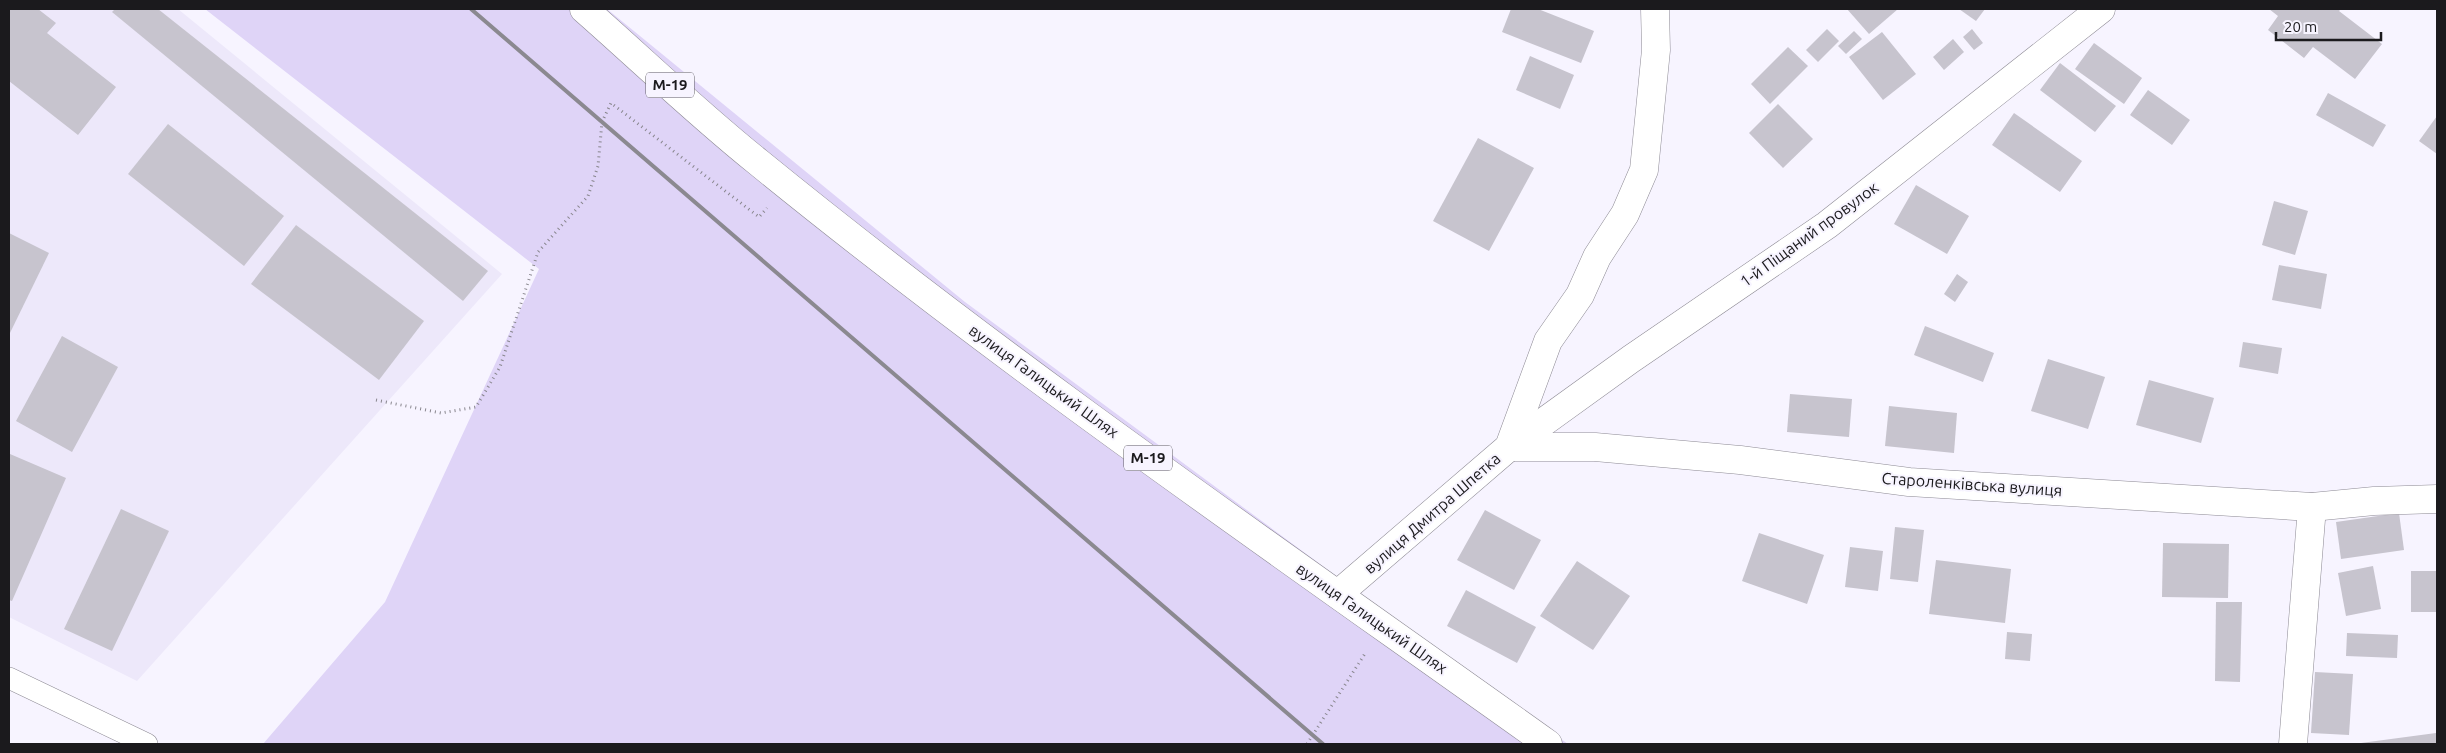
<svg xmlns="http://www.w3.org/2000/svg" width="2446" height="753" font-family="Ubuntu,sans-serif">
  <style>
    .built { fill: #ede8fa }
    .green { fill: #dfd4f7 }
    .building { fill: #c7c4ce }
    .lines { fill: none; stroke-linecap: round; stroke-linejoin: round }
    .lane-casing { stroke: #8d8a94; stroke-width: 22 }
    .street-casing { stroke: #8d8a94; stroke-width: 29 }
    .highway-casing { stroke: #8d8a94; stroke-width: 29 }
    .path { stroke: #88868d; stroke-width: 3; stroke-dasharray: 1 4; stroke-linecap: butt }
    .lane { stroke: #fff; stroke-width: 21 }
    .street { stroke: #fff; stroke-width: 28 }
    .highway { stroke: #fff; stroke-width: 28 }
    .rail { stroke: #8b8990; stroke-width: 4 }
    .labels { text-anchor: middle; stroke-width: 4; stroke-linejoin: round; paint-order: stroke }
    .shield { fill: #f7f4ff; stroke: #5d5b61; stroke-width: 1 }
    .shield-label { font-size: 15px; font-weight: bold; fill: #1b1a1d }
    .street-label { font-size: 16px; fill: #1b1a1d; stroke: #f7f4ff }
  </style>
  <rect width="100%" height="100%" fill="#f7f4ff"/>
  <!-- built -->
  <path class="built" d="M9,9h169l324,265 -365,407 -128,-64z"/>
  <!-- green -->
  <path class="green" d="M205,9h402l358,293 401,296 202,146h-1305l122,-142 154,-333z"/>
  <!-- building -->
  <g class="building">
    <path d="M9,9h29l18,14 -9,10 69,54 -38,48 -69,-54z"/>
    <path d="M115,9h43l330,262 -25,30 -351,-289z"/>
    <path d="M1511,9h27l56,22 -13,32 -79,-31z"/>
    <path d="M1847,9h51l-29,25z"/>
    <path d="M1959,9h26l-9,12z"/>
    <path d="M2269,9h72l-2,2 43,33 -27,35 -42,-32 -9,11 -36,-28 10,-14z"/>
    <path d="M1827,29l12,12 -21,21 -12,-12z"/>
    <path d="M1972,29l11,14 -9,7 -11,-13z"/>
    <path d="M1854,31l8,8 -16,15 -8,-8z"/>
    <path d="M1882,32l34,42 -33,26 -34,-43z"/>
    <path d="M1953,39l11,13 -20,18 -11,-13z"/>
    <path d="M2094,43l48,35 -18,26 -49,-35z"/>
    <path d="M1788,47l20,19 -38,38 -19,-20z"/>
    <path d="M1530,56l44,19 -14,34 -44,-19z"/>
    <path d="M2060,63l56,43 -21,26 -55,-42z"/>
    <path d="M2148,90l42,30 -18,25 -42,-30z"/>
    <path d="M2328,93l58,32 -13,22 -57,-32z"/>
    <path d="M1778,104l35,35 -30,29 -34,-35z"/>
    <path d="M2014,113l68,48 -22,31 -68,-47z"/>
    <path d="M2437,116v38l-18,-13z"/>
    <path d="M168,124l116,92 -40,50 -116,-92z"/>
    <path d="M1478,138l56,30 -45,83 -56,-30z"/>
    <path d="M1916,185l53,31 -22,38 -53,-30z"/>
    <path d="M2274,201l34,10 -13,44 -33,-10z"/>
    <path d="M296,225l128,96 -45,59 -128,-96z"/>
    <path d="M9,233l40,20 -40,82z"/>
    <path d="M2279,265l48,9 -6,35 -49,-9z"/>
    <path d="M1957,274l11,8 -13,20 -11,-8z"/>
    <path d="M1925,326l69,27 -11,29 -69,-27z"/>
    <path d="M62,336l56,31 -46,85 -56,-31z"/>
    <path d="M2243,342l39,6 -4,26 -39,-7z"/>
    <path d="M2048,359l57,18 -17,52 -57,-18z"/>
    <path d="M2149,380l65,18 -13,45 -65,-18z"/>
    <path d="M1790,394l62,5 -3,38 -62,-5z"/>
    <path d="M1889,406l68,7 -3,40 -69,-7z"/>
    <path d="M10,454l56,24 -54,123 -3,-1z"/>
    <path d="M121,509l48,22 -57,120 -48,-22z"/>
    <path d="M1485,510l56,30 -27,50 -57,-30z"/>
    <path d="M2399,513l5,37 -63,9 -5,-37z"/>
    <path d="M1895,527l29,3 -6,52 -28,-3z"/>
    <path d="M1759,533l65,22 -17,49 -65,-23z"/>
    <path d="M2163,543l66,1 -1,54 -66,-1z"/>
    <path d="M1850,547l33,4 -5,40 -33,-4z"/>
    <path d="M1936,560l75,9 -6,54 -76,-9z"/>
    <path d="M1577,561l53,35 -37,54 -53,-34z"/>
    <path d="M2373,566l8,43 -35,7 -8,-43z"/>
    <rect x="2411" y="571" width="26" height="41"/>
    <path d="M1466,590l70,37 -19,36 -70,-37z"/>
    <path d="M2216,602h26l-2,80 -25,-1z"/>
    <path d="M2007,632l25,2 -2,27 -25,-2z"/>
    <path d="M2347,633l51,2 -1,23 -51,-2z"/>
    <path d="M2315,672l38,2 -4,61 -38,-2z"/>
    <path d="M2436,733l1,11h-75l-1,-1z"/>
  </g>
  <g class="lines">
    <!-- lane casing -->
    <g class="lane-casing">
      <path id="lane" d="M9,678l138,66"/>
    </g>
    <!-- street casing -->
    <g class="street-casing">
      <g id="street">
        <path d="M1509,447h86l145,13 169,22 403,25 62,-6 63,-2"/>
        <path d="M1509,447l122,-88 196,-134 274,-216"/>
        <path d="M1338,594l171,-147 39,-106 32,-46 17,-38 28,-43 19,-44 12,-120 -1,-41"/>
        <path d="M2293,744l19,-237"/>
      </g>
    </g>
    <!-- highway casing -->
    <g class="highway-casing">
      <path id="highway" d="M584,9c58,51 114,105 174,153 254,207 524,392 790,582"/>
    </g>
    <!-- path -->
    <g class="path">
      <path d="M376,400l65,13 35,-6 24,-40 38,-115 50,-56 10,-30 4,-44 9,-19 148,114 8,-9"/>
      <path d="M1307,744l59,-92"/>
    </g>
    <!-- lane -->
    <use href="#lane" class="lane"/>
    <!-- street -->
    <use href="#street" class="street"/>
    <!-- highway -->
    <use href="#highway" class="highway"/>
    <!-- rail -->
    <path class="rail" d="M471,9l852,735"/>
  </g>
  <g class="labels">
    <!-- shield labels -->
    <g class="shield">
      <rect x="646" y="72.5" width="48" height="25" rx="4"/>
      <rect x="1124" y="445.5" width="48" height="25" rx="4"/>
    </g>
    <g class="shield-label">
      <text x="670" y="90">М-19</text>
      <text x="1148" y="463">М-19</text>
    </g>
    <!-- street labels -->
    <g class="street-label">
      <text transform="translate(1809 234) rotate(-36)" y="6">1-й Піщаний провулок</text>
      <text transform="translate(1044 381) rotate(36)" y="6">вулиця Галицький Шлях</text>
      <text transform="translate(1972 484) rotate(4)" y="6">Староленківська вулиця</text>
      <text transform="translate(1432 513) rotate(-41)" y="6">вулиця Дмитра Шпетка</text>
      <text transform="translate(1372 618) rotate(35)" y="6">вулиця Галицький Шлях</text>
    </g>
  </g>
  <!-- border -->
  <rect width="2446" height="753" fill="none" stroke="#1b1a1d" stroke-width="20"/>
  <!-- scale -->
  <path d="M2276 32v8h105v-8" fill="none" stroke="#1b1a1d" stroke-width="2.5"/>
  <text x="2284" y="32" font-size="15" fill="#1b1a1d" stroke="#f7f4ff" stroke-width="4" paint-order="stroke">20 m</text>
</svg>
